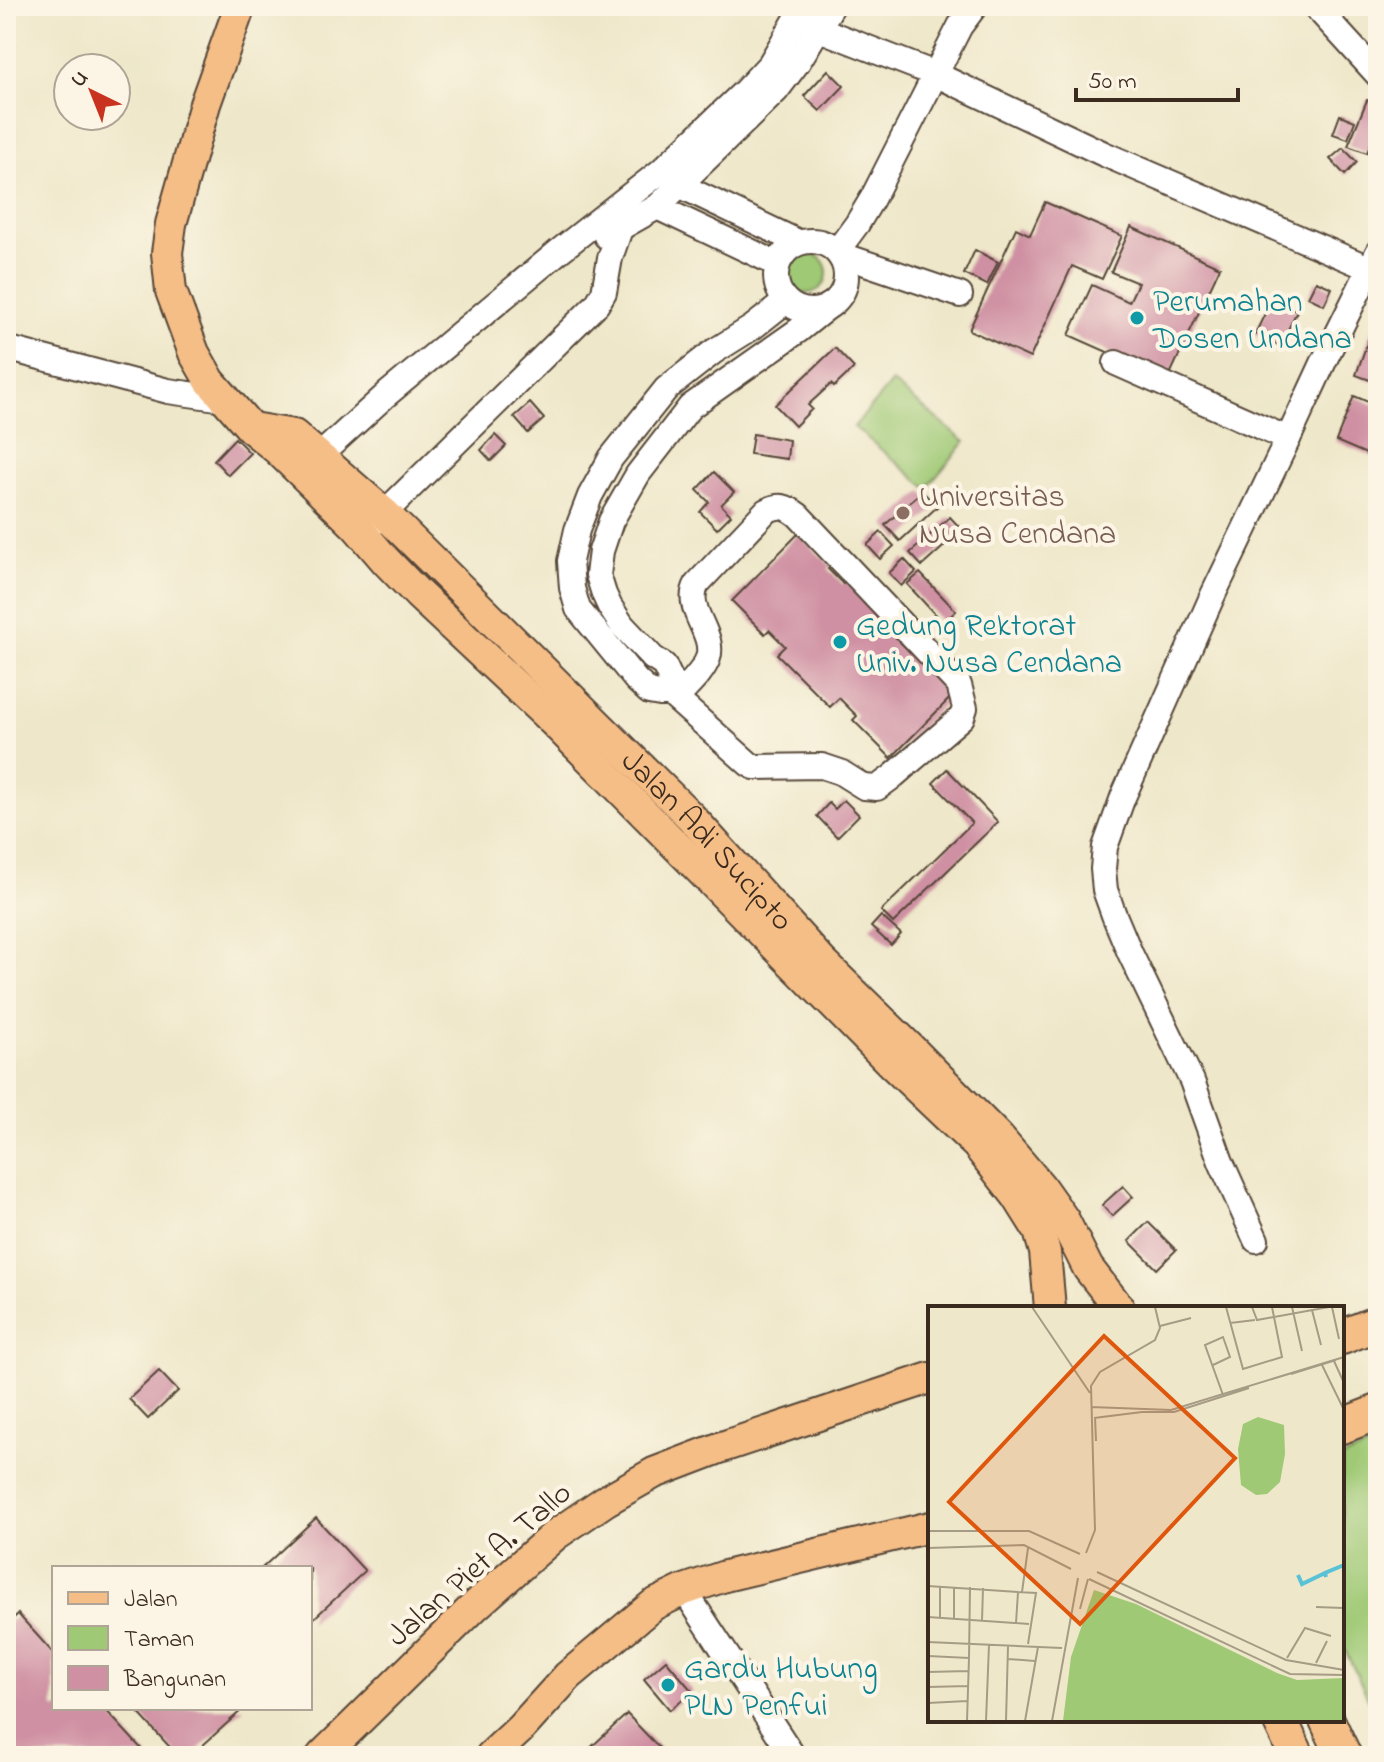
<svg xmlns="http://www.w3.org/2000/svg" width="1384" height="1762" font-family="'Indie Flower',sans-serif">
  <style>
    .green { fill: #9fc975; stroke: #6d7a4a; stroke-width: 2 }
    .building { fill: #cf90a3 }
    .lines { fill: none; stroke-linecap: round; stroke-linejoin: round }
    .minor-casing { stroke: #564638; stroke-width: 28 }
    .major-casing { stroke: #564638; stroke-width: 34 }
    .highway-casing { stroke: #564638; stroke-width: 38 }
    .minor { stroke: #fff; stroke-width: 24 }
    .major { stroke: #f6be87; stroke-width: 30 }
    .highway { stroke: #f6be87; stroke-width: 34 }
    .culture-dot { fill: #0f9aa8; stroke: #fcf5e5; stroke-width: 3 }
    .education-dot { fill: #8d6e63; stroke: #fcf5e5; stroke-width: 3 }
    .labels { text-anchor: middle; stroke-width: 8; stroke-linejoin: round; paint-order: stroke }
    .culture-label { font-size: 32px; fill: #0d838f; stroke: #fcf5e5; text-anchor: start }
    .education-label { font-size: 32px; fill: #785e54; stroke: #fcf5e5; text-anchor: start }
    .street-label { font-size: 32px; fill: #3b2a1e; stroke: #fcf5e5 }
    .inset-river { fill: none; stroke: #5ac2d7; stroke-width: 4 }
    .inset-road { fill: none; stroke: #a69b85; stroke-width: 2 }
    .view { fill: #df570d; fill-opacity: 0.15; stroke: #df570d; stroke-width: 4 }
    .inset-edge { fill: none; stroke: #3b2a1e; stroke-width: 4 }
  </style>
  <rect width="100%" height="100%" fill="#fcf5e5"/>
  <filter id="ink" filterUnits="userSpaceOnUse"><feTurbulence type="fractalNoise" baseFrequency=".0125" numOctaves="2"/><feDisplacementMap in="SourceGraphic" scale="16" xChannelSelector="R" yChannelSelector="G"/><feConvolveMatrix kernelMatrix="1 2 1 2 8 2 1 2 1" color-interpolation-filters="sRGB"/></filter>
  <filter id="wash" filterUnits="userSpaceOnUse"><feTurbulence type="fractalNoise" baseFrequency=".006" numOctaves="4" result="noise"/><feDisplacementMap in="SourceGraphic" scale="32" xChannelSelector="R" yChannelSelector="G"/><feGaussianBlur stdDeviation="1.8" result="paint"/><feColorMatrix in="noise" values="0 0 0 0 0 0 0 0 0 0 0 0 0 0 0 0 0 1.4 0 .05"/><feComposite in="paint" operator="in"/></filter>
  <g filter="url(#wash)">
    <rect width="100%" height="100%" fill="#eee7c9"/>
    <!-- green -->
    <g class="green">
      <circle cx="807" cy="273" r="20"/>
      <path d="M892,382l73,60 -38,46 -73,-61z"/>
      <path d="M1378,1443v276l-36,-75v-186z"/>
    </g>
    <g id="blocks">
      <!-- building -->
      <g class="building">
        <path d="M828,70l16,16 -24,25 -16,-15z"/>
        <path d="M1367,100l11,4v22l-11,27 -19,-7z"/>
        <path d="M1340,115l15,6 -7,18 -15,-5z"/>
        <path d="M1343,148l14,14 -12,13 -15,-16z"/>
        <path d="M1045,202l77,34 -20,43 -30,-13 -42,92 -61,-28 47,-102 14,7z"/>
        <path d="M1131,227l89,40 -52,112 -99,-44 23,-50 37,17 9,-19 -27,-11z"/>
        <path d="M975,250l23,12 -11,23 -23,-11z"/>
        <path d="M1316,281l16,7 -8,17 -16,-8z"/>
        <path d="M1272,299l25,12 -17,35 -25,-12z"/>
        <path d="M1372,329l6,2v52l-22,-8z"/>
        <path d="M835,348l19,20 -20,19 -3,-3 -23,21 4,4 -17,17 -20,-21z"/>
        <path d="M1354,396l24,10v53l-42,-18z"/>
        <path d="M530,403l14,16 -16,14 -14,-16z"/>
        <path d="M753,434l36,6 -2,19 -37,-5z"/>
        <path d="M495,435l11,11 -15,15 -10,-11z"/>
        <path d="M235,438l15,15 -22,22 -14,-15z"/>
        <path d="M714,472l20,20 -13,13 10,10 -14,14 -17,-17 9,-10 -12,-12z"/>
        <path d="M922,491l15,16 -37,34 -15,-16z"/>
        <path d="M950,517l12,13 -40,36 -12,-13z"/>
        <path d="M881,532l13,14 -14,13 -13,-14z"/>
        <path d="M798,534l33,32 -3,3 15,15 3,-3 54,52 -4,5 25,25 37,27 -67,68 -38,-38 4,-4 -18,-18 -9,9 -53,-53 8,-8 -16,-16 -4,4 -33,-33z"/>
        <path d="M904,559l12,13 -15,14 -12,-13z"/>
        <path d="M920,573l36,38 -13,12 -36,-39z"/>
        <path d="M947,769l51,53 -105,101 -12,-12 91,-88 -39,-40z"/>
        <path d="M844,800l15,15 -22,22 -20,-21 12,-13 6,6z"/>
        <path d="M881,916l20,18 -10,11 -20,-18z"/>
        <path d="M1123,1186l10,11 -21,19 -10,-11z"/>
        <path d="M1148,1222l28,28 -19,19 -28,-28z"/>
        <path d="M159,1371l19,20 -30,28 -19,-20z"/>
        <path d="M316,1518l49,53 -55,51v-54h-48z"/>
        <path d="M18,1614l36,40v54h50l44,48h-142v-131z"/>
        <path d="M666,1660l26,31 -22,19 -26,-31z"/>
        <path d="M134,1708h110l-53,48h-13z"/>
        <path d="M627,1714l40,42h-74l-5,-6z"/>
      </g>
    </g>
  </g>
  <g filter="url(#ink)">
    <use href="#blocks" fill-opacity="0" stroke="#564638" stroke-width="2"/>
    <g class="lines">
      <!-- minor casing -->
      <g class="minor-casing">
        <g id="minor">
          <path d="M1315,6l63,69"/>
          <path d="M800,16l19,13 116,45 169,80 274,118"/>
          <path d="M669,177l10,8 119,57"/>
          <path d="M657,207l120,57"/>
          <path d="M606,236l51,-29 119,-116 22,-29 34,-56"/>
          <circle cx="811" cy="276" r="35"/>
          <path d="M837,251l20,-27 15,-25 88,-173 15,-20"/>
          <path d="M839,254l121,41"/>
          <path d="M786,301l-33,26 -40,25 -47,37 -55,69 -21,38 -13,34 -7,31 2,27 6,21 58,71 13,12 11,2h11l1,-12 -8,-17 -11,-7 -31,-33 -12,-18 -6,-13 -6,-19 3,-24 10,-30 27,-47 52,-67 109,-77 31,-25"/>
          <path d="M6,348l162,43 56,8"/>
          <path d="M1116,363l172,76"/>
          <path d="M307,467l79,-72 172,-143 103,-81 83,-79 26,-28 34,-58"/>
          <path d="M373,524l224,-220 7,-12 6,-34 10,-29"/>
          <path d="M671,694l5,5 73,65 5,3 68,-1 18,6 24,15 13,1 15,-11 70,-60 3,-9 -6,-23 -161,-170c-12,-9 -18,-11 -32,-4l-69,73c-14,25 19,49 11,74 -5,15 -22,29 -32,41"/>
          <path d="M1256,1240l-35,-78 -29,-81 -62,-128 -16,-38 -9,-25 -2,-21 2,-22 18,-50 89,-200 76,-158 37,-80 53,-107"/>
          <path d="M684,1590l109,166"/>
        </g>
      </g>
      <!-- major casing -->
      <g class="major-casing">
        <g id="major">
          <path d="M240,6l-35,98 -34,120 -4,29 4,38 23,62 16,28 40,46 27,22 79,77 30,35 32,33 135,127 340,344 84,80 40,51 22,35 6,21 5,56"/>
          <path id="s1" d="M252,428l42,7 90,78 306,303 132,146 89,87 88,89 41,48 24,34 24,48 31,40"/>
          <path d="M322,1756l152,-149 81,-72 50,-34 49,-28 68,-26 208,-69"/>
          <path d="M491,1756l29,-27 48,-53 85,-71 31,-15 41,-14 205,-49"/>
        </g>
      </g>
      <!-- highway casing -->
      <g class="highway-casing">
        <g id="highway">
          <path d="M1342,1337l36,-14"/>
          <path d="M1342,1426l36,-14"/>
          <path d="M1280,1720l17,36"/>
          <path d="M1327,1720l17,36"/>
        </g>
      </g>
      <!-- minor -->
      <use href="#minor" class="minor"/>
      <!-- major -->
      <use href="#major" class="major"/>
      <!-- highway -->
      <use href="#highway" class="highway"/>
    </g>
  </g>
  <!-- markers -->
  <g class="culture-dot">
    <circle cx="1137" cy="318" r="8"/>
    <circle cx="840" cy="642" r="8"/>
    <circle cx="668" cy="1685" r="8"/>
  </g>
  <circle class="education-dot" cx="903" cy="513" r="8"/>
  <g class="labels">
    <!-- culture labels -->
    <g class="culture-label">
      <text x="1153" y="311">Perumahan<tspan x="1153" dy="37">Dosen Undana</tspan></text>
      <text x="856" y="635">Gedung Rektorat<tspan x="856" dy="37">Univ. Nusa Cendana</tspan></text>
      <text x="684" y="1678">Gardu Hubung<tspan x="684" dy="37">PLN Penfui</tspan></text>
    </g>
    <!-- education labels -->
    <g class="education-label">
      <text x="919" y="506">Universitas<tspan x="919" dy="37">Nusa Cendana</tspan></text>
    </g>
    <!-- street labels -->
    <g class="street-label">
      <text dy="11" stroke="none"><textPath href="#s1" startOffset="622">Jalan Adi Sucipto</textPath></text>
      <text transform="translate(478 1563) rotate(-41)" y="11">Jalan Piet A. Tallo</text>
    </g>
  </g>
  <!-- overview -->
  <g transform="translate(928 1306)">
    <rect width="416" height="416" fill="#eee7c9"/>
    <path d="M330,111l26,8 1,29 -5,28 -13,12 -11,1 -15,-10 -3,-36 5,-25zM166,284l42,14 141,69 20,7 47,-2v43h-281l8,-64z" fill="#9fc975"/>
    <path class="inset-river" d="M370,269l4,9 23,-11M398,271l-1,-4 19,-8"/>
    <path class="inset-road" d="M104,1l58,86M298,1l17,62 39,-12 -10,-50M324,1l5,13 72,-13M364,1l10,44M404,1l7,32M384,4l9,35M302,17l25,-3M232,20l31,-8M406,55l10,22M285,59l17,-8 -7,-20 -18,8 18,50M394,59l22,45M363,68l45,-14M163,101l80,3 173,-53M214,106h32l75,-24M167,111l1,24M166,112l48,-6M0,225h101l51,23M0,242l96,-3 47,24M158,247l9,-23 -4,-144 9,-14 55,-32 5,-12 -5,-21M169,266l189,88 58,10M161,273l201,95 54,1M0,280l90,6M12,281v31M94,286l6,-44M388,301l28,1M152,303l8,-30M0,311l101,7M26,313v-32M54,315l1,-33M88,317l2,-31 18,1 -8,51M0,336l134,6M0,350l41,2 1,-71M359,352l18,-30 26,8M80,353l27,2M388,357l11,-22M0,366l40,-1M0,381l40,-1M0,397l39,-2M39,415l2,-63M58,415l3,-76M78,415l2,-75M97,415l13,-74M124,415l26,-143"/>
    <path class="view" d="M176,30l131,122 -155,166 -131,-122z"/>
    <rect width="416" height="416" class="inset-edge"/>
  </g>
  <!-- margin -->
  <rect width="1384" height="1762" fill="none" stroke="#fcf5e5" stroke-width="32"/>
  <!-- legend -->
  <rect x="52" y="1566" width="260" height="144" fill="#fcf5e5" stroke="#afa495" stroke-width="2"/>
  <rect x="68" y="1592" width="40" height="12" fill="#f6be87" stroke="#afa495" stroke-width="2"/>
  <text x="124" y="1606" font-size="24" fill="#3b2a1e">Jalan</text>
  <rect x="68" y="1626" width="40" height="24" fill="#9fc975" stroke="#afa495" stroke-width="2"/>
  <text x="124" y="1646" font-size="24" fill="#3b2a1e">Taman</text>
  <rect x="68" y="1666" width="40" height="24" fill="#cf90a3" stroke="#afa495" stroke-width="2"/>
  <text x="124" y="1686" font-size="24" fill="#3b2a1e">Bangunan</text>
  <!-- north arrow -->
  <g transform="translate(92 92) rotate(317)"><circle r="38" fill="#fcf5e5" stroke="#afa495" stroke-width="2"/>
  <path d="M0-6L14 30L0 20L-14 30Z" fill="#c8321e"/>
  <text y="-12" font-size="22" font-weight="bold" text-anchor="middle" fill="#3b2a1e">U</text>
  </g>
  <!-- scale -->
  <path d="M1076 88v12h162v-12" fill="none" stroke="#3b2a1e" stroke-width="4"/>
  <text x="1088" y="88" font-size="24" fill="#3b2a1e" stroke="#fcf5e5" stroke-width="6" paint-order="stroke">50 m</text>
</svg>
